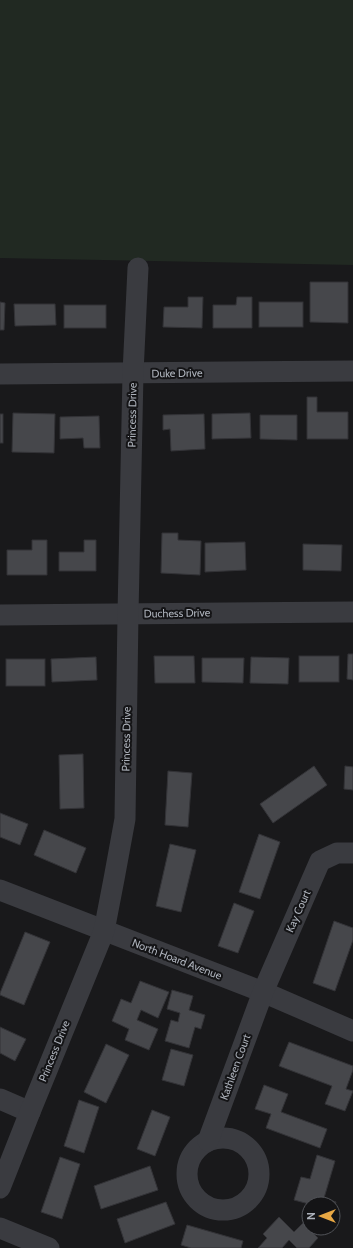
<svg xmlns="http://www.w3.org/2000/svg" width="353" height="1248" font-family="Cabin,sans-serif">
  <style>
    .green { fill: #212922 }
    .building { fill: #46474b; stroke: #333337 }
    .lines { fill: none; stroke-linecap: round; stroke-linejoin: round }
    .minor { stroke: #3a3b40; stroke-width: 21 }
    .labels { text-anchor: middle; stroke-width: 4; stroke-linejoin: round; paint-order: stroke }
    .street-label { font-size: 11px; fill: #acb1ba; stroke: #141416 }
  </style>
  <rect width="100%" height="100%" fill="#19191b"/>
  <!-- green -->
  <path class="green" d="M0,0h353v265l-353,-7z"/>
  <!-- building -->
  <g class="building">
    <path d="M310,282h38v41l-38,-1z"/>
    <path d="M188,297h15l-1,31 -39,-1 1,-20h24z"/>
    <path d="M237,297h15v31h-39v-23h23z"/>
    <path d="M0,302l5,1 -1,27h-4z"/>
    <rect x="259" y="302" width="44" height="25"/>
    <path d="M14,304h41l1,21 -41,1z"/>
    <rect x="64" y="305" width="42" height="23"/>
    <path d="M307,397h10v15h31v27h-41z"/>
    <path d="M13,413l42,1 -1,39 -42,-1z"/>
    <path d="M250,413l1,25 -39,1v-25z"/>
    <rect x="0" y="414" width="3" height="29"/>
    <path d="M204,414l1,35 -34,2 -1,-22 -7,1v-15z"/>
    <path d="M260,415h37v25l-37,-1z"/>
    <path d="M99,416l1,32h-16l-1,-10 -23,1v-22z"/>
    <path d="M162,533h16v7l23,1 -1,34 -39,-2z"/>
    <path d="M32,540h15v35h-40v-25h25z"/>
    <path d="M84,540h12v31h-37v-19h25z"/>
    <path d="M245,542l1,28 -41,2v-29z"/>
    <path d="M303,544l39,1 -1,26 -38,-1z"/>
    <path d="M348,654h5v26l-6,-1z"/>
    <path d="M154,656h40l1,27h-40z"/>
    <rect x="299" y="656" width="40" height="26"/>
    <path d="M96,657l1,23 -45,2 -1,-23z"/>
    <path d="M251,657l38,1 -1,26 -38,-1z"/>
    <path d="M202,658h42l-1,25 -41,-1z"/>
    <rect x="6" y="659" width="39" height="27"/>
    <path d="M83,754l1,54 -24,1 -1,-54z"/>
    <path d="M314,766l13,19 -54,38 -13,-19z"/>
    <path d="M345,766l8,1v23l-9,-1z"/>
    <path d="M168,771l24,2 -4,54 -23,-2z"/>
    <path d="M0,813l28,11 -8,21 -20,-8z"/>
    <path d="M44,830l42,18 -10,25 -42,-18z"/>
    <path d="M259,834l21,8 -20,57 -21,-7z"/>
    <path d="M170,844l26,6 -15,62 -25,-6z"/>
    <path d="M234,903l20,8 -16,42 -20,-7z"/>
    <path d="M334,921l19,7v12l-18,51 -22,-8z"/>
    <path d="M25,932l25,10 -26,63 -24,-10v-2z"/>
    <path d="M140,981l29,11 -11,26 -17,-8 -4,10 21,9 -9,21 -24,-10 4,-11 -17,-8 9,-22 10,4z"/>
    <path d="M172,990l21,6 -4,14 16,5 -4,14 -6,-2 -6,21 -24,-7 6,-21 7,2 2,-9 -13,-4z"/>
    <path d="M0,1027l26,12 -11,22 -15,-8z"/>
    <path d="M289,1042l64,24v4l-7,19 7,2 -8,20 -20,-7 7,-18 -53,-20z"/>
    <path d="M106,1044l23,11 -23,48 -22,-11z"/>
    <path d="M171,1049l22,6 -9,31 -22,-6z"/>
    <path d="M264,1085l24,9 -7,18 46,17 -7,19 -54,-20 5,-14 -16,-5z"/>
    <path d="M79,1100l20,7 -15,46 -20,-7z"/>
    <path d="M152,1110l18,7 -15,39 -18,-7z"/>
    <path d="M317,1155l18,6 -11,37 12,4 -3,10v-8h-24l-15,-4 7,-23 9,2z"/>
    <path d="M60,1157l20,7 -18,55 -21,-7z"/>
    <path d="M150,1166l8,24 -57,19 -7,-23z"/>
    <path d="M166,1202l9,22 -50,19 -8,-24z"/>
    <path d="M279,1217l15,15 9,-9 15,15 -9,10h-12l-8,-8 -7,8h-24l9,-10 -4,-4z"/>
    <path d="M187,1225l56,16 -2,7h-50l-10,-3z"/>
  </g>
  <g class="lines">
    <!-- minor -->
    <g class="minor">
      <path d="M0,374l353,-3"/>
      <path d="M0,615l353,-3"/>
      <path d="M0,890l263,102 90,39"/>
      <path d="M0,1099l30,13"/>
      <circle cx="223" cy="1174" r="36"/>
      <path d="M208,1141l55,-149 57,-131 17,-8h16"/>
      <path d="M0,1188l30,-76 74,-181 10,-52 11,-60 3,-205 5,-241 5,-105"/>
      <path d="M0,1228l49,20"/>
    </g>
  </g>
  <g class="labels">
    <!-- street labels -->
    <g class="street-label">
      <text transform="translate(177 373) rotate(-1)" y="4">Duke Drive</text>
      <text transform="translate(132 415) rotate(-89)" y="4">Princess Drive</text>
      <text transform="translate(177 613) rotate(-1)" y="4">Duchess Drive</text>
      <text transform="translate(126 739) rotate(-89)" y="4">Princess Drive</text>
      <text transform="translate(298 911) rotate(-66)" y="4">Kay Court</text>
      <text transform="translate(177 959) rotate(21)" y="4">North Hoard Avenue</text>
      <text transform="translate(54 1051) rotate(-68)" y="4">Princess Drive</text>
      <text transform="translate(235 1067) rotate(-70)" y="4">Kathleen Court</text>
    </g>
  </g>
  <!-- north arrow -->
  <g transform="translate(321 1216) rotate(270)"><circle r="19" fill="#141416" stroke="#515358"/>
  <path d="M0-3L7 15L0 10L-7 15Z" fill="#e8a844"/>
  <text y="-6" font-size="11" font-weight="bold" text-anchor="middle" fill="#acb1ba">N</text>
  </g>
</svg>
